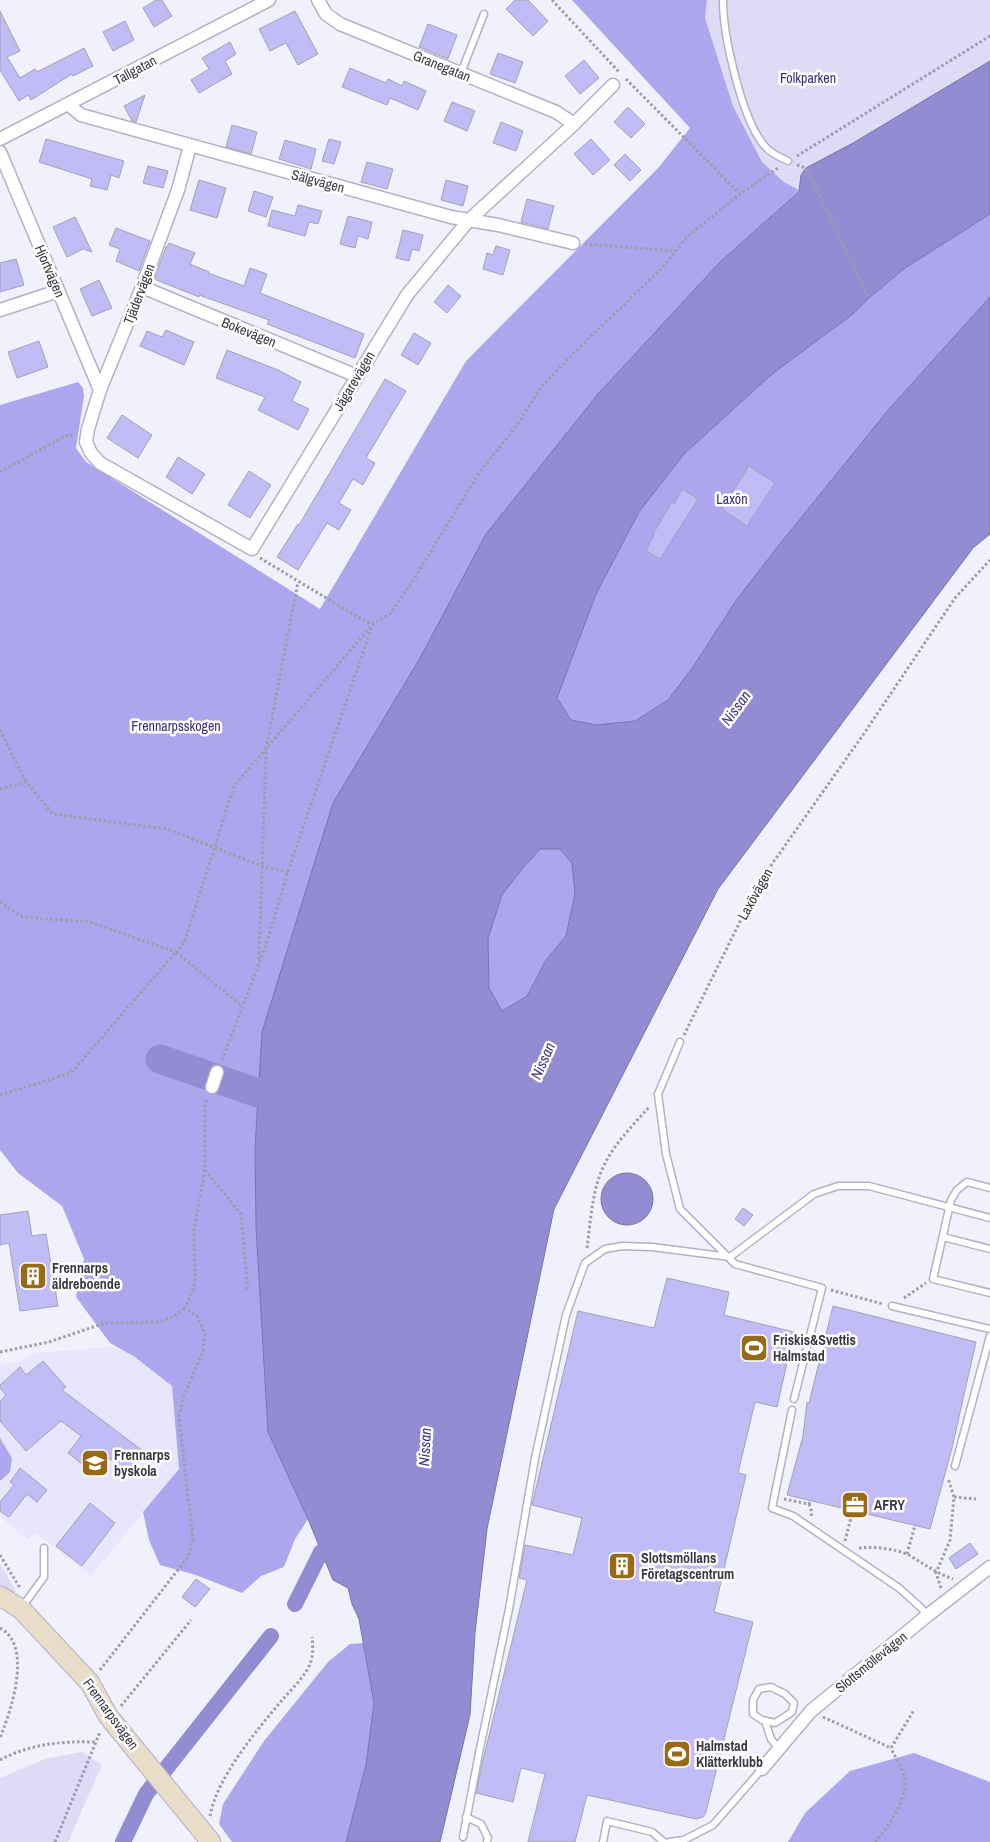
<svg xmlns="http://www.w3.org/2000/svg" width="990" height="1842" font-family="'Archivo Narrow',sans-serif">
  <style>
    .built { fill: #e7e6fd }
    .green { fill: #dddbf6 }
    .forest { fill: #ada5ed }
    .water { fill: #948cd3; stroke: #7973a7; fill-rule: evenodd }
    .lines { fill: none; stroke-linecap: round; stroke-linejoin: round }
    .canal { stroke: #948cd3; stroke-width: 16 }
    .river { stroke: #948cd3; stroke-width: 29 }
    .building { fill: #c1bbf6; stroke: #a3a2b6 }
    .lane-casing { stroke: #b3b1c6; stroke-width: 9 }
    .street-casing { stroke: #b3b1c6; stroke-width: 15 }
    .secondary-casing { stroke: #b3b1c6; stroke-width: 21 }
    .path { stroke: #9d9ca8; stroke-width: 3; stroke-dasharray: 2.5 2.5; stroke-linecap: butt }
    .lane { stroke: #fff; stroke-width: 6 }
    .street { stroke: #fff; stroke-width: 12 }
    .secondary { stroke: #e9dcc9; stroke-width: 19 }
    .labels { text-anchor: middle; stroke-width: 5; stroke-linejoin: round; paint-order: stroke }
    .street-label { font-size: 14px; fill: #393841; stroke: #fff }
    .park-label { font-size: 14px; fill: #3d297c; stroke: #fff }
    .poi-label { font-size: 14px; font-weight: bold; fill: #393841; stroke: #fff; text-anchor: start }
    .water-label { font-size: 15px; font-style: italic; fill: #422f82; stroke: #fff }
  </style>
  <rect width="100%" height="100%" fill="#f1f1fe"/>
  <!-- built -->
  <path class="built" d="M109,1347l21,6 42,33 7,83 -88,107 -56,-44 -7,8 -28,-24v-35l10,-9 2,-14 -12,-20v-73l20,-3 14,-9z"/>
  <!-- green -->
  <g class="green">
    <path d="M707,0h283v61l-137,82 -46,25 -6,7 -2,15 -15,-8 -22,-20 -29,-56 -28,-88z"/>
    <path d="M0,1564l16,26 -3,4 -13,-8z"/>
    <path d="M82,1752l20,13 -34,77h-68v-64l45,-19z"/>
  </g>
  <!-- forest -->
  <g class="forest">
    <path d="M572,0h135l-2,18 28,88 29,56 22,20 15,8 -79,72 -122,132 -112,140 -67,126 -157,372 -7,116 1,79 12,205 40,87 -13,20 -11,28 -23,9 -19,17 -46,-18 -36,-10 -11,-25 -6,-28 36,-43 -7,-83 -37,-29 -25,-14 -34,-46 8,-38 -22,-53 -44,-33 -18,-23v-745l78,-23 5,6 1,8 -8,52 10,14 234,147 146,-248 193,-194 31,-39z"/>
    <path d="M990,214v83l-101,112 -110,136 -44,57 -42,65 -25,33 -33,21 -39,4 -25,-5 -14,-22 39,-104 43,-82 45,-58 88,-80 81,-60 16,-16 36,-30z"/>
    <path d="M540,849h20l12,14 3,30 -9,43 -20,24 -19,36 -25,15 -13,-23 -1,-50 14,-43 20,-26z"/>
    <path d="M0,1438l12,20 -2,14 -10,9z"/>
    <path d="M363,1643l11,60 -8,62 -20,77h-114l-13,-18 4,-20 41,-63 64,-79 22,-18z"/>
    <path d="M914,1753l76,29v60h-202l17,-29 45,-42z"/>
  </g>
  <!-- water -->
  <g class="water">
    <path d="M990,61v153l-85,54 -36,30 -16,16 -81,60 -88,80 -45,58 -43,82 -39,104 14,22 25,5 39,-4 33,-21 25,-33 42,-65 44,-57 110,-136 101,-112v237l-17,14 -255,341 -164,320 -67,320 -12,104 -5,82 -30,127h-94l20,-77 8,-62 -15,-84 -7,-15 -4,-16 -15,-8 -25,-61 -40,-87 -12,-205 -1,-79 7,-116 71,-229 86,-143 67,-126 112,-140 122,-132 79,-71 2,-16 5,-7 47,-25zM540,849h20l12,14 3,30 -9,43 -20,24 -19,36 -25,15 -13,-23 -1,-50 14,-43 20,-26z"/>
    <circle cx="627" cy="1199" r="26"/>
  </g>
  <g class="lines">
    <!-- canal -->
    <g class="canal">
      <path d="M295,1604l26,-52"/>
      <path d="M123,1842l23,-48 125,-158"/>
    </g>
    <!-- river -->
    <path class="river" d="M160,1059l98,34"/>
  </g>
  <!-- building -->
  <g class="building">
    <path d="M156,0h6l10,16 -18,11 -11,-19z"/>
    <path d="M515,0h13l20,21 -15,15 -27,-27z"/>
    <path d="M0,11l20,40 -13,6 13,21 15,-9 2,3 47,-24 9,18 -20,10 -1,-2 -41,26 -3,-5 -9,6 -19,-31z"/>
    <path d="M295,11l23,43 -20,11 -12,-22 -16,8 -11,-22z"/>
    <path d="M125,21l9,19 -21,11 -10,-19z"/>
    <path d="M428,24l29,11 -9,24 -29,-12z"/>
    <path d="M230,42l6,12 -11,7 7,13 -33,19 -8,-13 18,-11 -7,-11z"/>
    <path d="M498,53l25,9 -8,21 -25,-9z"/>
    <path d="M584,60l15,18 -19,16 -15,-18z"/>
    <path d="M350,68l36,15 2,-4 14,7 2,-5 22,10 -8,19 -28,-12 -3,7 -45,-18z"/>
    <path d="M145,95l-9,27 -4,-1 -8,-15z"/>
    <path d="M452,102l23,9 -8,20 -23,-10z"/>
    <path d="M628,107l17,17 -14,14 -17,-16z"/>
    <path d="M501,122l22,9 -7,20 -23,-8z"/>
    <path d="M232,125l25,7 -6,22 -25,-7z"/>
    <path d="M46,139l78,22 -5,17 -8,-3 -4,15 -17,-4 2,-7 -53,-17z"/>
    <path d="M329,139l12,3 -7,22 -12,-3z"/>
    <path d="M591,139l19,21 -17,15 -19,-21z"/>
    <path d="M285,140l31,9 -5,20 -32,-10z"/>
    <path d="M625,154l16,16 -11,11 -16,-16z"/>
    <path d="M367,162l26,7 -6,20 -26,-7z"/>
    <path d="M148,166l20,5 -5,17 -20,-5z"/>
    <path d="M199,180l27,8 -9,30 -27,-8z"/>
    <path d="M446,180l22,6 -5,20 -22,-6z"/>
    <path d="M254,191l19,6 -7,20 -18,-6z"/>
    <path d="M527,199l27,7 -6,23 -27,-7z"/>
    <path d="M298,205l24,6 -4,13 -9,-2 -4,14 -37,-10 4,-16 23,6z"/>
    <path d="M348,216l24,6 -4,17 -10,-3 -3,12 -15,-4z"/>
    <path d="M75,217l17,35 -9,-3 -16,8 -14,-30z"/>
    <path d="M116,228l34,13 -11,30 -23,-10 4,-12 -11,-4z"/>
    <path d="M403,230l20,5 -4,16 -7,-2 -3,12 -13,-3z"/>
    <path d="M169,243l26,10 -5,11 19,8 -1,1 36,13 6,-18 17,6 -7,19 104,41 -9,24 -88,-34 2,-4 -70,-25v2l-45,-18 12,-32h1z"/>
    <path d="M496,246l14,4 -7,25 -20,-6 4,-16 6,2z"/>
    <path d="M16,259l8,26 -24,7v-29z"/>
    <path d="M99,280l13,28 -20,8 -12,-27z"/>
    <path d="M448,285l13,11 -14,17 -13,-11z"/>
    <path d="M166,330l28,12 -10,23 -44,-19 7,-15 15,6z"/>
    <path d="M414,333l17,10 -13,22 -17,-10z"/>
    <path d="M39,341l9,26 -31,11 -9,-26z"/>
    <path d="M227,350l51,20 23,12 -9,19 17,8 -11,21 -40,-20 7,-13 -49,-19z"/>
    <path d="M385,379l21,12 -40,67 9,5 -12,22 -10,-6 -14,24 12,7 -12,20 -12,-7 -29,47 -21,-13 21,-33 1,1z"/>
    <path d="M122,415l30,20 -14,23 -31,-20z"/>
    <path d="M178,457l27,17 -13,20 -26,-17z"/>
    <path d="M749,466l26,17 -28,43 -25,-17z"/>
    <path d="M249,471l22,14 -21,33 -22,-13z"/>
    <path d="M682,489l16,10 -38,60 -14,-8 8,-16 -1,-1 19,-32 2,2z"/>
    <path d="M743,1208l10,7 -9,11 -9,-7z"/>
    <path d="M28,1211l4,25 14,-2 12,72 -38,5 -11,-68 -9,2v-30z"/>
    <path d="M667,1278l62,14 -5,23 70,17 -17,75 -22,-5 -17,71 8,2 -32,137 39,10 -47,190 -3,5 -7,2 -109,-24 -12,47h-47l17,-68 -24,-6 -8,34 -37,-9 8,-37 43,-176 -8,-2 6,-33 48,10 9,-37 -50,-13 46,-194 76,17z"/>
    <path d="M833,1306l143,36 -25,110 -21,77 -143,-34 16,-59 4,-34 2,1z"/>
    <path d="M43,1361l23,26 -4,3 81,61 -16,21 -22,-17 -13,17 -24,-19 13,-17 -20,-15 -35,30 -26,-30v-20l6,-6 -6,-7v-3l20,-18 6,8z"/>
    <path d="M20,1468l27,22 -10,12 -10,-8 -18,23 -9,-6v-9l14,-17 -4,-3z"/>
    <path d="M90,1503l25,20 -33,43 -26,-20z"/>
    <path d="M970,1543l8,11 -22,15 -7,-11z"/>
    <path d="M196,1579l14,10 -15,18 -13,-10z"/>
  </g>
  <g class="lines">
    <!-- lane casing -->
    <g class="lane-casing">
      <g id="lane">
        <path d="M723,0c0,35 18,116 40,144 7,9 15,12 25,17"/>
        <path d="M461,73l23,-59"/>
        <path d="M680,1042l-22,52 8,60 14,55 55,55 87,24 -28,111"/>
        <path d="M990,1188l-23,-6 -10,8 -6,10 -18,79 57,14"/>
        <path d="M943,1237l47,12"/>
        <path d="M892,1306l98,23"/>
        <path d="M792,1410l-20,98 21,8 106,72 20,18 9,9"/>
        <path d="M955,1466l35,-130"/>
        <path d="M22,1607l22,-30v-29"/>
        <path d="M771,1687l14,7 9,9 -2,9 -17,11 -13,-3 -9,-6v-14l6,-11z"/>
        <path d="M765,1721l6,18 8,10"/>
        <path d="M466,1817l15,7 7,14 -1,4"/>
        <path d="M463,1837l16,-84 30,-144 26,-151 31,-143 19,-52 20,-14 17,-3 30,1 78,10 84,-63 24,-8h31l121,32"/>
        <path d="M603,1842l4,-21 45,11 12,10"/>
        <path d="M669,1842l15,-2 29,-15 49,-56"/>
      </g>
    </g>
    <!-- street casing -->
    <g class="street-casing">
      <g id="street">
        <path d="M318,0l8,14 14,10 216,88 18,12"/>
        <path d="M69,105l12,10 370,102 47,8 75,18"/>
        <path d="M0,139l269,-139"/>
        <path d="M190,146l-12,44 -36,97 -42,103 -12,39 -2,13 5,11 9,10 152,86 155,-254 62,-75 105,-96 39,-39"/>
        <path d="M0,152l100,238"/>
        <path d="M142,287l215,89"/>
        <path d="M0,310l58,-19"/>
        <path d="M212,1087l5,-15"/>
        <path d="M762,1769l49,-58 117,-96 62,-48"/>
      </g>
    </g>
    <!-- secondary casing -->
    <g class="secondary-casing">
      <path id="secondary" d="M0,1596l21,13 69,74 18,33 103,126"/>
    </g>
    <!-- path -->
    <g class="path">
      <path d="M552,0l68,73"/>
      <path d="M626,79l114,115"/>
      <path d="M797,156l193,-120"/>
      <path d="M797,165l9,3 63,130"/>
      <path d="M585,244l91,7"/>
      <path d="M0,472l62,-34 8,-4 4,2"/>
      <path d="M260,558l106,64 7,1"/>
      <path d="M0,730l26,52"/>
      <path d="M0,789l26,-7 27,32 114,15 95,37 26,6"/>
      <path d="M0,902l22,15 68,5 86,30 8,-9 50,-157 140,-163 16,-9 21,-30 68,-111 38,-48 24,-38 39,-40 83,-80 24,-30 53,-43 38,-26"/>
      <path d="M259,959l7,-210 32,-167"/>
      <path d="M684,1035l76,-154 103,-146 92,-137 35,-38"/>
      <path d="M222,1060l43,-112 23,-76 84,-246"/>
      <path d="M0,1095l71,-22 105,-121 66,54"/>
      <path d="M205,1170l36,44 7,77"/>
      <path d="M587,1248c4,-29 5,-64 21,-90 10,-18 27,-35 41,-51"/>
      <path d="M831,1290l52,14"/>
      <path d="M904,1298l22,-15"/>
      <path d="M0,1352l49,-10 56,-19 52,-1 16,-5 12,-9"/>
      <path d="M954,1497l22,2"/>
      <path d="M784,1499l25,5 2,-4"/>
      <path d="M809,1504l3,9 -1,3"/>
      <path d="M845,1541l8,-31"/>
      <path d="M859,1548c14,-2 38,1 50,7 15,9 27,18 44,24"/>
      <path d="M907,1554l8,-29"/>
      <path d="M0,1555l20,33"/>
      <path d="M941,1588l-5,-15 14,-33 4,-43 -6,-19"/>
      <path d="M0,1628c34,18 10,85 0,110"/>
      <path d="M100,1670l88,-113 5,-18 -14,-121 5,-22 19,-45 2,-17 -8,-18 -12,-8 6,-12 4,-14 -1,-53 11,-59v-66l2,-4"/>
      <path d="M121,1706l70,-86"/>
      <path d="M823,1717l68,31 23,-38"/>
      <path d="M0,1760c30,-16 61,-19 95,-18"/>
      <path d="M210,1816c7,-39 47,-86 73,-117 8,-9 18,-19 24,-29 7,-11 6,-22 5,-33"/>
      <path d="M55,1842l45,-110"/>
      <path d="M875,1842c13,-14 35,-46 29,-66 -2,-9 -9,-19 -13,-28"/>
    </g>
    <!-- lane -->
    <use href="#lane" class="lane"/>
    <!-- street -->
    <use href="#street" class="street"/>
    <!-- secondary -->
    <use href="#secondary" class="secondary"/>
  </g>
  <!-- icons -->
  <defs>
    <g id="building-square" transform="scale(1.4375)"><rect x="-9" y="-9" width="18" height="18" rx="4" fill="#966a17" stroke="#fff"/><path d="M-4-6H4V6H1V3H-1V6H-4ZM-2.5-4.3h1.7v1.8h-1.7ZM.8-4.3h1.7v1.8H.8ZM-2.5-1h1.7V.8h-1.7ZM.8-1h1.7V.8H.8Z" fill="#fff"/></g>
    <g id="stadium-square" transform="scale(1.4375)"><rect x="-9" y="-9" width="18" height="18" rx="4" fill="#966a17" stroke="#fff"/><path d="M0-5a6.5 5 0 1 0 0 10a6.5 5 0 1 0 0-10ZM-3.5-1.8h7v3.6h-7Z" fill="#fff"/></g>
    <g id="school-square" transform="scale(1.4375)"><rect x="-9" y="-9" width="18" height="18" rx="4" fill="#966a17" stroke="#fff"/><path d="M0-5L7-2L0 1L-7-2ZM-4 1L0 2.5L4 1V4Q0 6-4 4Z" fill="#fff"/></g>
    <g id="office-square" transform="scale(1.4375)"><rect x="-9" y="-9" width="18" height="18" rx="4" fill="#966a17" stroke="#fff"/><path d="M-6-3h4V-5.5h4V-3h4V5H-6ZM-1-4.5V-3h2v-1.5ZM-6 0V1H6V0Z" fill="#fff"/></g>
  </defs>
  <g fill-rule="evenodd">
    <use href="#building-square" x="33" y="1276"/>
    <use href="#stadium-square" x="754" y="1348"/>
    <use href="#school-square" x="95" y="1463"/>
    <use href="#office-square" x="855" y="1505"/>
    <use href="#building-square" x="622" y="1566"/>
    <use href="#stadium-square" x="677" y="1754"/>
  </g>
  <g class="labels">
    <!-- street labels -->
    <g class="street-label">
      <text transform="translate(442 66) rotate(22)" y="5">Granegatan</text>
      <text transform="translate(135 70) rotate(-28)" y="5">Tallgatan</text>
      <text transform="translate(318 181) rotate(15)" y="5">Sälgvägen</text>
      <text transform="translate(50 271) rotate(67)" y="5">Hjortvägen</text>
      <text transform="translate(139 294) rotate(-69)" y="5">Tjädervägen</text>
      <text transform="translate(249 332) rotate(22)" y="5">Bokevägen</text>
      <text transform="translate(354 381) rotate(-59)" y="5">Jägarevägen</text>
      <text transform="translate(755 894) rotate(-61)" y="5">Laxövägen</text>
      <text transform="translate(871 1662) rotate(-39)" y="5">Slottsmöllevägen</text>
      <text transform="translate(111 1714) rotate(54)" y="5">Frennarpsvägen</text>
    </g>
    <!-- park labels -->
    <g class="park-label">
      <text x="808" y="83">Folkparken</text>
      <text x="732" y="504">Laxön</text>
      <text x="176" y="731">Frennarpsskogen</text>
    </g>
    <!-- poi labels -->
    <g class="poi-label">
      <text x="52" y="1273">Frennarps<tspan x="52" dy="16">äldreboende</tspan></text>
      <text x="773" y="1345">Friskis&amp;Svettis<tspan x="773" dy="16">Halmstad</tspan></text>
      <text x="114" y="1460">Frennarps<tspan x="114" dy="16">byskola</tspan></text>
      <text x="874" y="1510">AFRY</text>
      <text x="641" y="1563">Slottsmöllans<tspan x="641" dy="16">Företagscentrum</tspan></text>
      <text x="696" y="1751">Halmstad<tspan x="696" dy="16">Klätterklubb</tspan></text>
    </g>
    <!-- water labels -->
    <g class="water-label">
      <text transform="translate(736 708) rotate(-54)" y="5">Nissan</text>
      <text transform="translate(543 1061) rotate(-66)" y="5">Nissan</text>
      <text transform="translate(425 1447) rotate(-87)" y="5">Nissan</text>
    </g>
  </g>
</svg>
